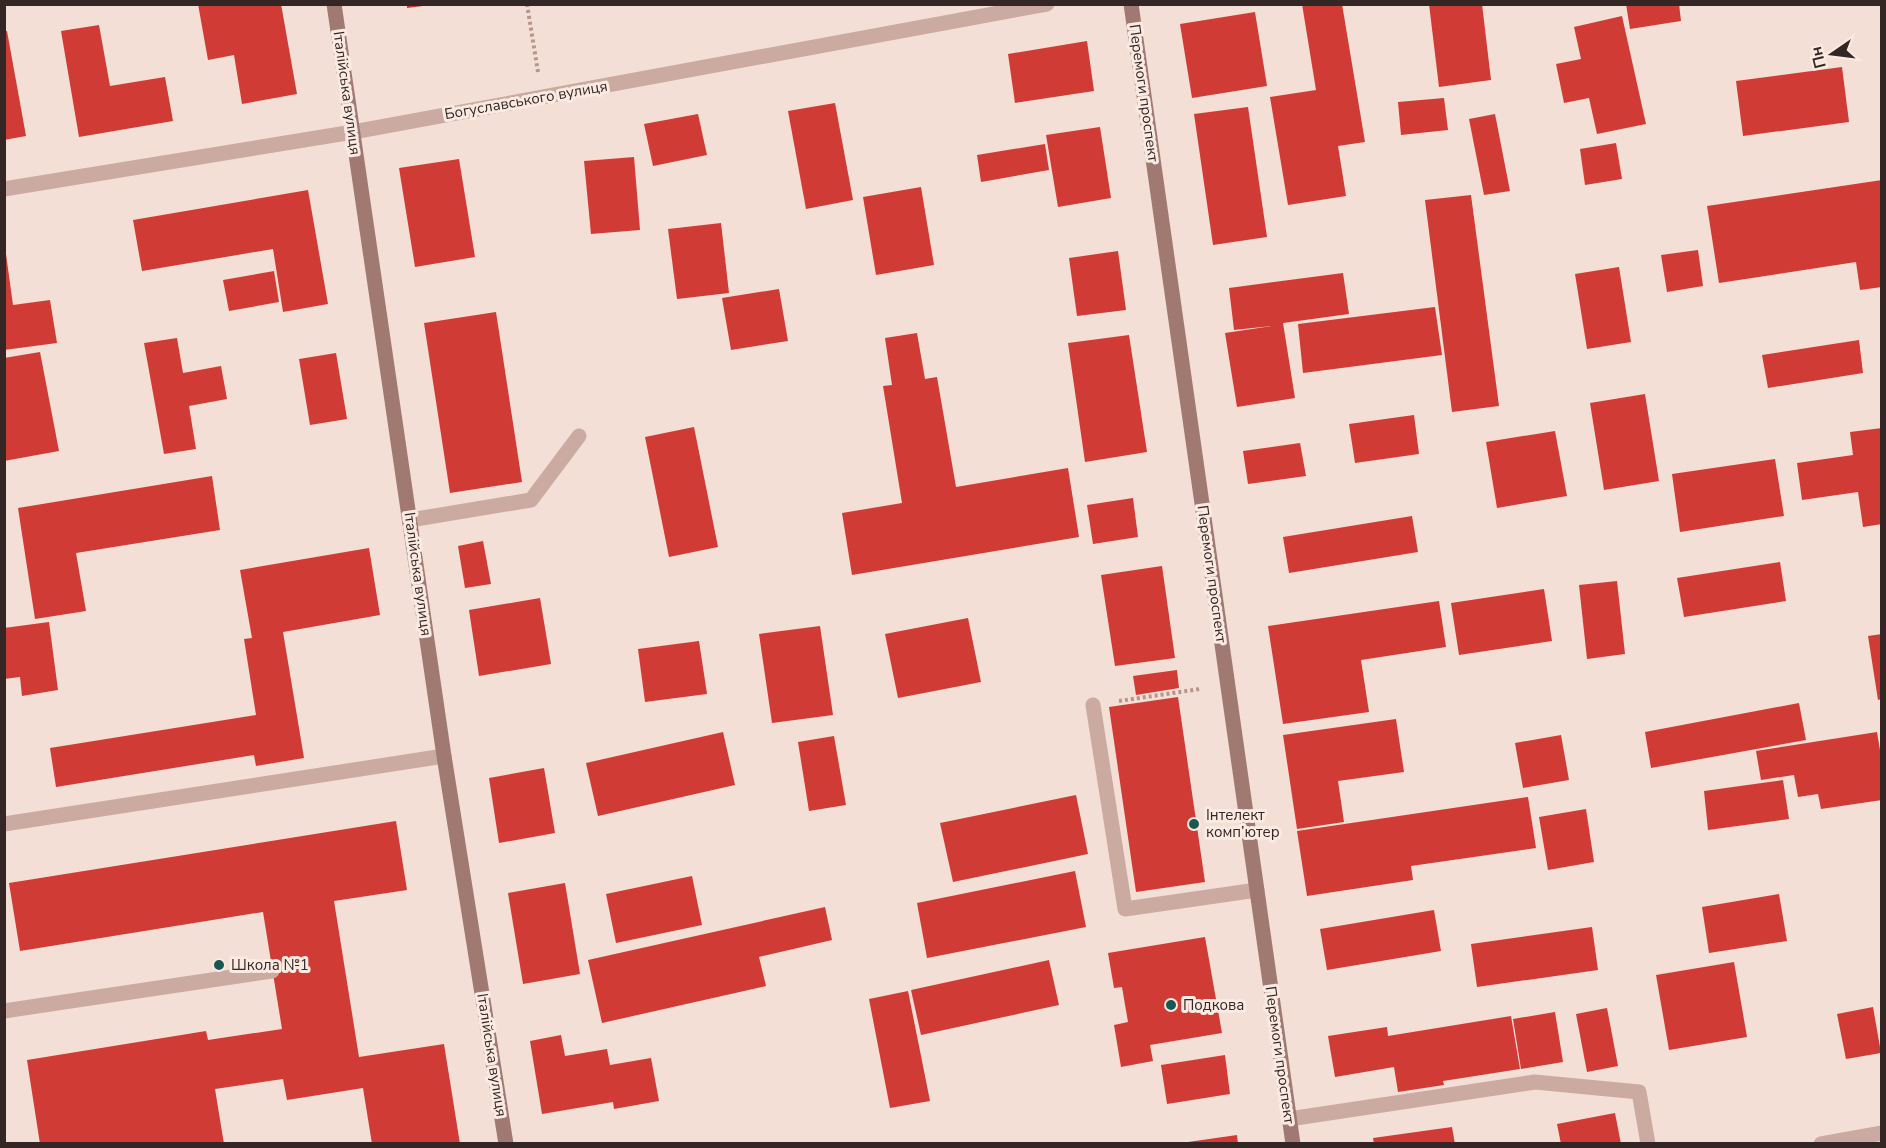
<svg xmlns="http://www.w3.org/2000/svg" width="1886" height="1148" font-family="'Nunito Sans',sans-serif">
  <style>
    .building { fill: #d03c35 }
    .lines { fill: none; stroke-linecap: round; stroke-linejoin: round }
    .path { stroke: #b7958b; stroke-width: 4; stroke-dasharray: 3 3; stroke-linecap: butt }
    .lane { stroke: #cbaba1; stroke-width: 15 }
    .street { stroke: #cbaba1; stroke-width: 15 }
    .secondary { stroke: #9f7972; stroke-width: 15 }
    .poi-dot { fill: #175950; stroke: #faeae1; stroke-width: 2 }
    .labels { text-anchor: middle; stroke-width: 6; stroke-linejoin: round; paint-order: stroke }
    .street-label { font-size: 15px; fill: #342624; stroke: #faeae1 }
    .poi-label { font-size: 15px; fill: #342624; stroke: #faeae1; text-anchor: start }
  </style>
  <rect width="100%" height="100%" fill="#f3dfd5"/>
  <!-- building -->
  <g class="building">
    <path d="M198,4h83l16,90 -55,10 -8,-49 -26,5z"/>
    <path d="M407,4h16v2l-16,2z"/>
    <path d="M1302,4h40l23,138 -27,4 8,50 -58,9 -18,-108 46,-7z"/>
    <path d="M1429,4h53l9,76 -52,7z"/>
    <path d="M1626,4h53l2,17 -51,8z"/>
    <path d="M1255,12l12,74 -75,12 -12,-74z"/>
    <path d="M1622,16l24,108 -49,10 -8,-36 -25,5 -8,-39 25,-5 -7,-32z"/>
    <path d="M99,25l11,61 55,-9 8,44 -94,16 -18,-106z"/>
    <path d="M4,31h3l19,105 -22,4z"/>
    <path d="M1087,41l7,50 -79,12 -7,-49z"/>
    <path d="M1842,67l7,55 -106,14 -7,-55z"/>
    <path d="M1444,98l4,32 -47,5 -3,-33z"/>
    <path d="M835,103l18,97 -47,9 -18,-98z"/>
    <path d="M1248,107l19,130 -54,8 -19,-131z"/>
    <path d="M698,114l9,41 -54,11 -9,-42z"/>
    <path d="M1495,114l15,77 -26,4 -15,-76z"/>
    <path d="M1100,127l11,71 -53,9 -12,-72z"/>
    <path d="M1616,143l6,36 -37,6 -5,-36z"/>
    <path d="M1045,144l4,26 -68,12 -4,-27z"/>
    <path d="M634,157l6,73 -49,4 -7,-73z"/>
    <path d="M459,159l16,98 -60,10 -16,-99z"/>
    <path d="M1882,180v107l-22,3 -4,-28 -137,21 -12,-77z"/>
    <path d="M921,187l13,78 -58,10 -13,-78z"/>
    <path d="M308,190l20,114 -45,8 -10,-63 -131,22 -9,-51z"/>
    <path d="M1471,195l28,211 -47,6 -27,-212z"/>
    <path d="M721,223l8,70 -52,6 -9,-70z"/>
    <path d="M1698,250l5,36 -36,6 -6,-37z"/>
    <path d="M1118,251l8,59 -49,6 -8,-58z"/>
    <path d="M4,254h2l7,51 37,-5 7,43 -53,7z"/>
    <path d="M1619,267l12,75 -44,7 -12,-75z"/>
    <path d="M274,271l5,31 -50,9 -6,-31z"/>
    <path d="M1343,273l6,41 -66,9 12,75 -58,9 -12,-74 47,-7 -38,4 -5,-42z"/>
    <path d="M779,289l9,52 -57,9 -9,-52z"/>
    <path d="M1435,307l7,48 -139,18 -5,-49z"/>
    <path d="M496,312l26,170 -72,11 -26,-170z"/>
    <path d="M917,333l8,46 12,-2 19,110 112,-19 11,69 -227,38 -10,-62 60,-10 -19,-117 9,-1 -7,-47z"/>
    <path d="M1129,335l18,117 -62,10 -17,-119z"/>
    <path d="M177,338l6,35 38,-7 6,33 -38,7 7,43 -32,5 -20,-111z"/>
    <path d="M1859,340l4,33 -95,15 -6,-33z"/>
    <path d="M40,352l19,99 -55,10v-103z"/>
    <path d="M336,353l11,66 -37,6 -11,-66z"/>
    <path d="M1645,394l14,87 -55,9 -14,-87z"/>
    <path d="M1414,415l5,39 -64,9 -6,-39z"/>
    <path d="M694,427l24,120 -49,10 -24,-120z"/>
    <path d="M1882,428v96l-19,3 -5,-35 -56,8 -5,-37 56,-8 -3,-23z"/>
    <path d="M1555,431l12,65 -70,12 -11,-66z"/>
    <path d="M1300,443l6,33 -58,8 -5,-33z"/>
    <path d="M1775,459l9,57 -104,16 -8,-58z"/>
    <path d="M212,476l8,54 -144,23 10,58 -51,8 -17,-111z"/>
    <path d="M1133,498l5,39 -45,7 -6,-39z"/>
    <path d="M1412,516l6,36 -129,21 -6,-36z"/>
    <path d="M483,541l8,43 -26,4 -7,-42z"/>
    <path d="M369,548l11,67 -97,17 21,126 -48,8 -2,-11 -198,32 -6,-39 206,-33 -12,-76 8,-1 -12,-68z"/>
    <path d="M1780,562l6,39 -102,16 -7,-39z"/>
    <path d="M1162,566l13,92 -60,8 -14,-91z"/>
    <path d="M1617,581l8,73 -38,5 -8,-74z"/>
    <path d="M1544,589l8,52 -93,14 -8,-52z"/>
    <path d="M540,598l11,66 -72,12 -10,-66z"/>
    <path d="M1439,601l7,46 -85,13 8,52 -86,12 -15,-98z"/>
    <path d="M968,618l13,64 -83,16 -13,-64z"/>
    <path d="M49,622l9,68 -36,6 -2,-19 -16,2v-51z"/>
    <path d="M820,626l13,89 -61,8 -13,-89z"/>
    <path d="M1882,634v65l-4,1 -10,-64z"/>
    <path d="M699,641l8,53 -62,8 -7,-53z"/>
    <path d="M1177,670l2,18 -43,7 -3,-19z"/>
    <path d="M1178,697l27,185 -69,10 -27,-185z"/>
    <path d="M1799,703l7,37 -155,28 -6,-36z"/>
    <path d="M1396,719l8,53 -66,9 6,41 -47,7 -14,-94z"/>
    <path d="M723,732l12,53 -137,31 -12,-53z"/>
    <path d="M1877,732l5,30v38l-61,9 -3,-15 -20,3 -4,-22 -33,5 -5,-29z"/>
    <path d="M1561,735l8,45 -46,8 -8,-45z"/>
    <path d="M834,736l12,69 -37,6 -11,-69z"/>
    <path d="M544,768l11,65 -56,10 -10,-65z"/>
    <path d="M1783,780l6,39 -81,11 -4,-39z"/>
    <path d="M1076,795l12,59 -135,28 -13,-59z"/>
    <path d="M1528,797l8,51 -125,18 2,14 -106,16 -10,-65z"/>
    <path d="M1586,809l8,53 -46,8 -9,-53z"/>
    <path d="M396,821l11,69 -73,11 25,156 85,-13 16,100h-88l-9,-56 -76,12 -4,-21 -68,10 9,55h-184l-13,-84 179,-29 2,9 74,-11 -19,-117 -243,39 -11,-68z"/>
    <path d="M1075,871l11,56 -159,31 -10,-55z"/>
    <path d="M692,876l10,49 -86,18 -10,-49z"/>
    <path d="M565,883l15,91 -57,10 -15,-91z"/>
    <path d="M1779,894l8,47 -78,12 -7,-46z"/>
    <path d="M825,907l7,33 -73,17 7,29 -164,37 -14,-63z"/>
    <path d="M1434,910l7,41 -114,19 -7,-41z"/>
    <path d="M1592,927l6,43 -121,17 -6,-43z"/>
    <path d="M1205,937l17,96 -72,12 3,16 -32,6 -7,-42 14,-3 -6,-35 -8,1 -6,-35z"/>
    <path d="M1049,960l10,45 -138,30 -10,-45z"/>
    <path d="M1734,962l13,75 -78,13 -13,-75z"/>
    <path d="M908,991l22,110 -40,7 -21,-109z"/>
    <path d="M1873,1007l8,46 -35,6 -9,-45z"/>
    <path d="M1607,1008l11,58 -31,6 -11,-58z"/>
    <path d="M1555,1012l8,50 -42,7 -8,-50z"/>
    <path d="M1511,1016l9,53 -77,12 1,4 -46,7 -4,-25 -59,10 -7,-41 59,-9 1,9z"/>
    <path d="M561,1035l4,21 42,-7 3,16 41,-7 8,43 -45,8 -1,-7 -71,12 -12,-73z"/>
    <path d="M1225,1055l5,39 -63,10 -6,-39z"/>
    <path d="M1615,1113l6,31h-60l-4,-20z"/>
    <path d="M1452,1127l3,17h-81l-1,-6z"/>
    <path d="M1237,1135l1,9h-50v-2z"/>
  </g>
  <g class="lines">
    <!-- path -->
    <g class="path">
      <path d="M527,4l11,68"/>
      <path d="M1119,701l81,-12"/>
    </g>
    <!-- lane -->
    <g class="lane">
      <path d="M410,520l121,-20 48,-64"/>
      <path d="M1093,705l32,204 132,-19"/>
      <path d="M4,824l440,-68"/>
      <path d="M4,1011l268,-40"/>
      <path d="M1289,1119l246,-37 104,10 9,52"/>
      <path d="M1821,1144l61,-11"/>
    </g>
    <!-- street -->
    <path class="street" d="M4,189l349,-57 694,-128"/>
    <!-- secondary -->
    <g class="secondary">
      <path d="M334,4l110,752 62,388"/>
      <path d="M1131,4l162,1140"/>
    </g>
  </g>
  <!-- markers -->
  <g class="poi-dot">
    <circle cx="1194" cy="824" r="6"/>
    <circle cx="219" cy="965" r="6"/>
    <circle cx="1171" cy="1005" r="6"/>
  </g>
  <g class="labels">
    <!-- street labels -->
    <g class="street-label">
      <text transform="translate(347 93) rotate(82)" y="5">Італійська вулиця</text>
      <text transform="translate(1144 93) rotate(82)" y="5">Перемоги проспект</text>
      <text transform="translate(526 100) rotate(-10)" y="5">Богуславського вулиця</text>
      <text transform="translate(418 574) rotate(82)" y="5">Італійська вулиця</text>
      <text transform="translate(1212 574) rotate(82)" y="5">Перемоги проспект</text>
      <text transform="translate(492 1055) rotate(81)" y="5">Італійська вулиця</text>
      <text transform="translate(1280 1055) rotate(82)" y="5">Перемоги проспект</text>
    </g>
    <!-- poi labels -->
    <g class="poi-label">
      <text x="1206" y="820">Інтелект<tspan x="1206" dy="17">комп’ютер</tspan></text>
      <text x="231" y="970">Школа №1</text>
      <text x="1183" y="1010">Подкова</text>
    </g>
  </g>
  <!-- border -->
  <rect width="1886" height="1148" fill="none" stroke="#342624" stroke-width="12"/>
  <!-- north arrow -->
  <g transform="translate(1832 54) rotate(256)" stroke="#faeae1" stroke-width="4.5" paint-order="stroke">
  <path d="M0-4.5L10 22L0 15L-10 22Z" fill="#342624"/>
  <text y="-9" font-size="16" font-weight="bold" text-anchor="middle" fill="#342624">Пн</text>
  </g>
</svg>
